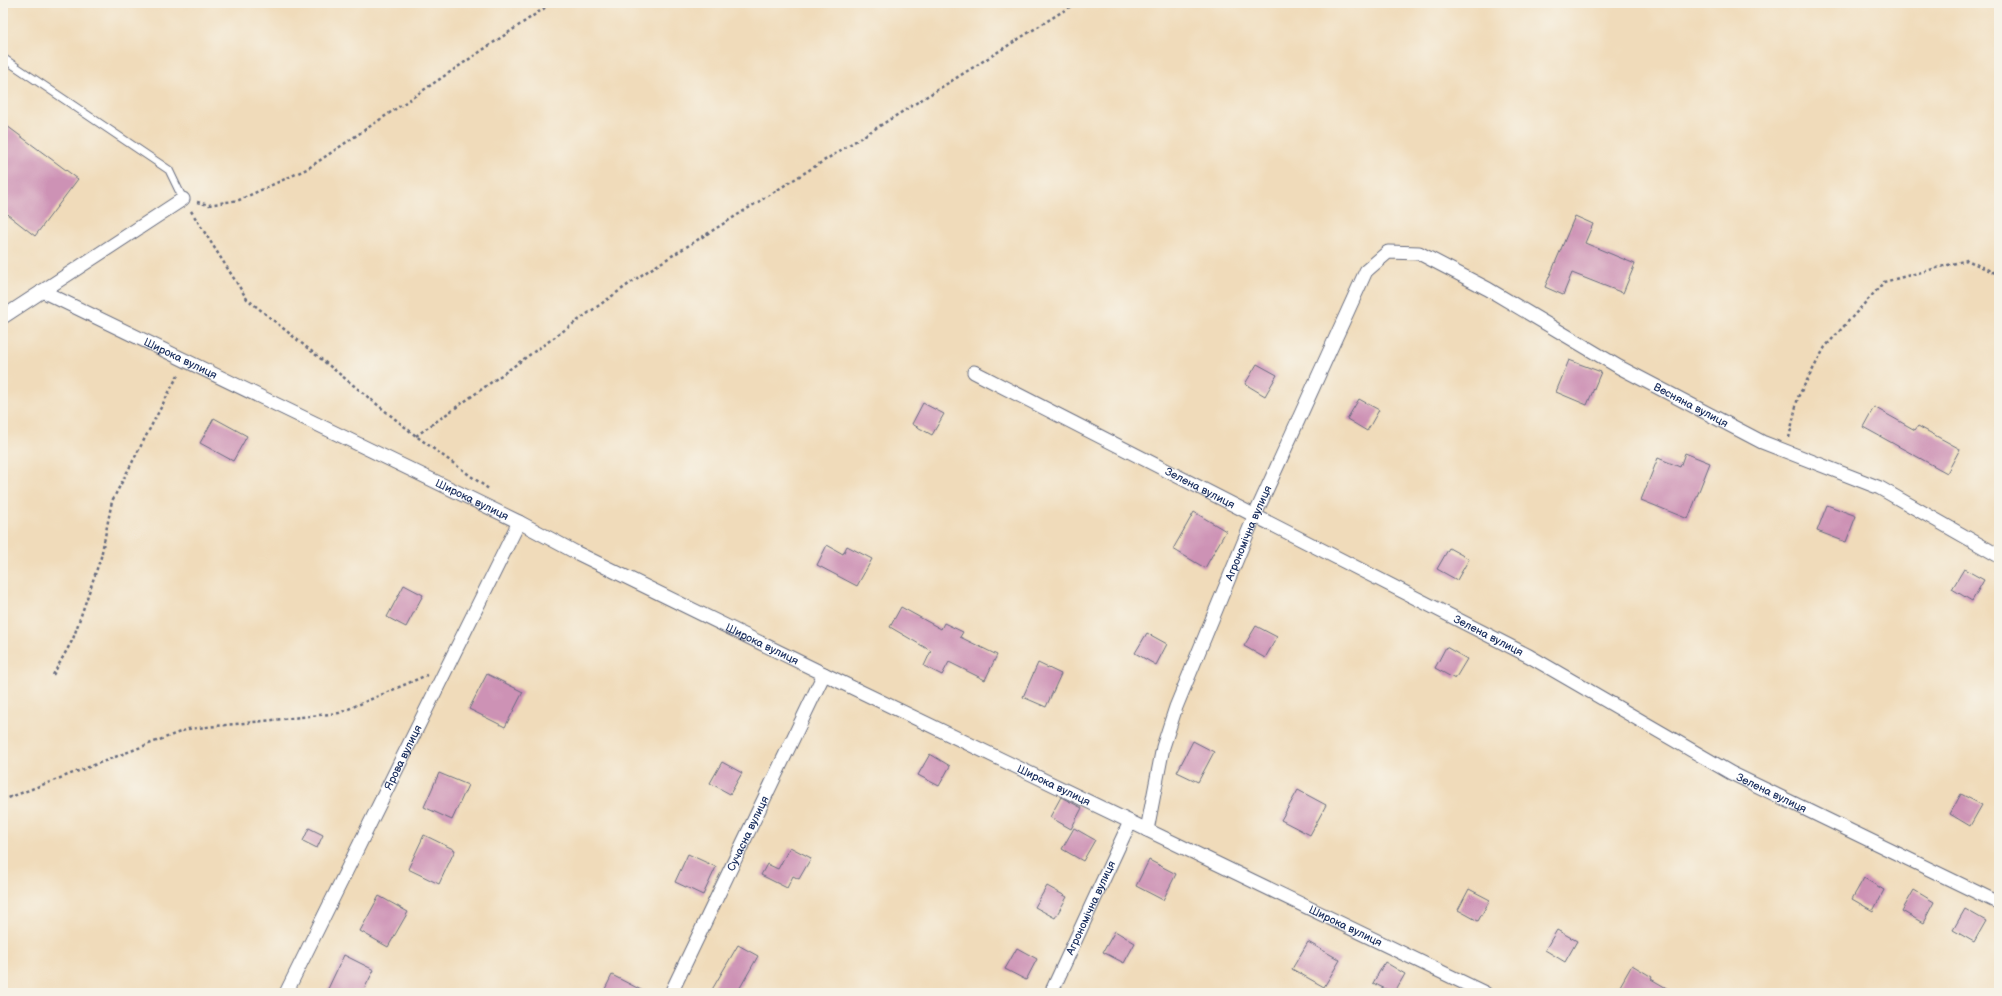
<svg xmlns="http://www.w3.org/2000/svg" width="2002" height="996" font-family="'Balsamiq Sans',sans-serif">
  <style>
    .building { fill: #cd92b5 }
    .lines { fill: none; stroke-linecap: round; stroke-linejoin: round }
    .lane-casing { stroke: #666b7e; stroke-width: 9 }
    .street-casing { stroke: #666b7e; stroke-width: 15 }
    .path { stroke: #666b7e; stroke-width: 2.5; stroke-dasharray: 3 3; stroke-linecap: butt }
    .lane { stroke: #fff; stroke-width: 7 }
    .street { stroke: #fff; stroke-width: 13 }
    .labels { text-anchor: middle; stroke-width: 3; stroke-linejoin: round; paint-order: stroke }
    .street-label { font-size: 11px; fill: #1b2f5e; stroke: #f7f3e8 }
  </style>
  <rect width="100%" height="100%" fill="#f7f3e8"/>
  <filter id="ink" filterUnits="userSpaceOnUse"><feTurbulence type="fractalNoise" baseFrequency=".025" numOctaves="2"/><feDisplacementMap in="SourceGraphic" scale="8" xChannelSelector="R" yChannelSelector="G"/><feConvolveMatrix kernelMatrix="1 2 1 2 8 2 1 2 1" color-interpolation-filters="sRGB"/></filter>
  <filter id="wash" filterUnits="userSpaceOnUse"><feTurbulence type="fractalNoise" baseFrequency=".012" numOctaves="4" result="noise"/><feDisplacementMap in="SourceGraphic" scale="16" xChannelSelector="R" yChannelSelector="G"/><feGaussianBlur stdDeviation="0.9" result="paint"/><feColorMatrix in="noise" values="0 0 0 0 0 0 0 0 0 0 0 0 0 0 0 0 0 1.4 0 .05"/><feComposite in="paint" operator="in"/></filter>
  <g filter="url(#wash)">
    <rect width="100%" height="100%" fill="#f0dbba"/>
    <g id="blocks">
      <!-- building -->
      <g class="building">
        <path d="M3,123l75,56 -43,57 -32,-25z"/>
        <path d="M1575,216l18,8 -8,19 50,21 -12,29 -51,-20 -9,22 -18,-8z"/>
        <path d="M1569,360l32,12 -14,33 -31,-13z"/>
        <path d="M1257,364l20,11 -12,21 -20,-12z"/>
        <path d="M1359,399l20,11 -12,21 -20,-12z"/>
        <path d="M923,403l21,11 -12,21 -20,-11z"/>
        <path d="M1874,407l41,23 3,-4 42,23 -13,24 -84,-46z"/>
        <path d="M214,418l33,18 -14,25 -33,-18z"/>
        <path d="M1685,453l25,10 -22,56 -47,-19 17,-42 22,9z"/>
        <path d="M1827,505l29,11 -10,26 -29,-11z"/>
        <path d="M1194,512l32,19 -21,37 -32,-19z"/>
        <path d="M827,545l16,9 4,-8 25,13 -15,27 -40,-21z"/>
        <path d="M1449,548l20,11 -12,21 -20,-11z"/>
        <path d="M1964,569l20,11 -12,21 -20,-12z"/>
        <path d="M404,585l19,10 -17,32 -19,-10z"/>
        <path d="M901,607l40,22 3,-6 19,9 -3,5 37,18 -12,25 -36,-18 -7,13 -18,-9 7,-15 -41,-24z"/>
        <path d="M1256,626l21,11 -12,21 -21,-12z"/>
        <path d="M1147,633l20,11 -11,21 -21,-12z"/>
        <path d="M1446,647l21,12 -12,20 -20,-11z"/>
        <path d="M1038,663l23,11 -15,33 -23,-10z"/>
        <path d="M487,674l36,18 -18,35 -36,-18z"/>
        <path d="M1193,741l21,11 -16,30 -21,-10z"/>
        <path d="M930,754l20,12 -11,20 -21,-11z"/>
        <path d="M722,762l20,11 -12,21 -20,-11z"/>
        <path d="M439,773l29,12 -16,35 -28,-13z"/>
        <path d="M1298,790l28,15 -16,30 -29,-15z"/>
        <path d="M1961,794l21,11 -12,21 -20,-12z"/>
        <path d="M1061,797l21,11 -11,21 -21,-12z"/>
        <path d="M309,828l14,7 -6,13 -14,-7z"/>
        <path d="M1074,828l21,12 -12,21 -21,-12z"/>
        <path d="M424,835l31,15 -16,34 -31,-15z"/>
        <path d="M790,847l21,11 -12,21 -6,-3 -6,12 -26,-13 6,-11 11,5z"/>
        <path d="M688,854l28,13 -13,28 -28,-13z"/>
        <path d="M1149,860l27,14 -13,26 -27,-14z"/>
        <path d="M1864,878l20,12 -11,21 -21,-12z"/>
        <path d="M1047,886l20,11 -12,21 -20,-11z"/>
        <path d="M1469,889l21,11 -12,21 -20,-11z"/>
        <path d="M1914,890l20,12 -11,21 -21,-12z"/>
        <path d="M379,896l29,16 -20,35 -28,-16z"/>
        <path d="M1965,909l21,12 -12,21 -21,-12z"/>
        <path d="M1557,930l20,11 -12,21 -20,-12z"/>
        <path d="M1115,931l20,12 -11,20 -21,-11z"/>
        <path d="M1308,942l32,18 -16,27 -32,-18z"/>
        <path d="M738,945l20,11 -21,37h-27z"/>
        <path d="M1017,948l20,11 -11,21 -21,-11z"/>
        <path d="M344,955l30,15 -12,23h-36z"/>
        <path d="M1385,962l20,12 -11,19 -21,-10z"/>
        <path d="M1632,965l20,12 -1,2 24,14h-43l-12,-7z"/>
        <path d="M612,975l35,18h-44z"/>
      </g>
    </g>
  </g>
  <g filter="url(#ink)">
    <use href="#blocks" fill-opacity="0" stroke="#666b7e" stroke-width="1"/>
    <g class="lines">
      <!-- lane casing -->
      <g class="lane-casing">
        <path id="lane" d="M3,58l166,112 14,29"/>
      </g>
      <!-- street casing -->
      <g class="street-casing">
        <g id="street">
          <path id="s1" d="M42,291l477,231 58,31 247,121 661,319"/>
          <path d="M3,317l180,-118"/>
          <path id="s2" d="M974,372l555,284 202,117 268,130"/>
          <path id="s3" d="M1147,830l16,-83 13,-40 79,-192 111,-244 22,-19 31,1 69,36 131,78 143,75 118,46 119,68"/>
          <path id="s4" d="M286,993l233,-471"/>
          <path id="s5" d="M671,993l153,-319"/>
          <path id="s6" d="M1051,993l79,-171"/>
        </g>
      </g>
      <!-- path -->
      <g class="path">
        <path d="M197,202l12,3 30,-5 68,-31 245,-166"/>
        <path d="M191,211l56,88 169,137 74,54"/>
        <path d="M416,436l227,-162 433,-271"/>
        <path d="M1789,438l9,-41 27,-50 59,-65 83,-22 32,15"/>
        <path d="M53,675l20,-36 28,-82 11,-56 67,-128"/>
        <path d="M3,800l185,-71 151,-16 88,-38"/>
      </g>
      <!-- lane -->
      <use href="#lane" class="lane"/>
      <!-- street -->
      <use href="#street" class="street"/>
    </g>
  </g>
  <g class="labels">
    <!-- street labels -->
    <g class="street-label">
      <text dy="4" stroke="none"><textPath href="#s1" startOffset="154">Широка вулиця</textPath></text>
      <text dy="4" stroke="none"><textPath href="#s3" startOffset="974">Весняна вулиця</textPath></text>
      <text dy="4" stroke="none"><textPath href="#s2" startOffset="254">Зелена вулиця</textPath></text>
      <text dy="4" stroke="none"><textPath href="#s1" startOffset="478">Широка вулиця</textPath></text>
      <text dy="4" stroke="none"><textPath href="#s3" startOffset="315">Агрономічна вулиця</textPath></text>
      <text dy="4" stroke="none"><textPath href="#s2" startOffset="578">Зелена вулиця</textPath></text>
      <text dy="4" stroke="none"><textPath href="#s1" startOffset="802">Широка вулиця</textPath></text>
      <text dy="4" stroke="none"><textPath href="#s4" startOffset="263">Ярова вулиця</textPath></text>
      <text dy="4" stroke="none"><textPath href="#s1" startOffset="1126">Широка вулиця</textPath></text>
      <text dy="4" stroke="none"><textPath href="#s2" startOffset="902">Зелена вулиця</textPath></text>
      <text dy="4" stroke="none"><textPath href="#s5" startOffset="177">Сучасна вулиця</textPath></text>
      <text dy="4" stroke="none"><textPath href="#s6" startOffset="94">Агрономічна вулиця</textPath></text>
      <text dy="4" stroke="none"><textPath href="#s1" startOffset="1450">Широка вулиця</textPath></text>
    </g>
  </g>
  <!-- margin -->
  <rect width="2002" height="996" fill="none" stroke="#f7f3e8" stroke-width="16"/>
</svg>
